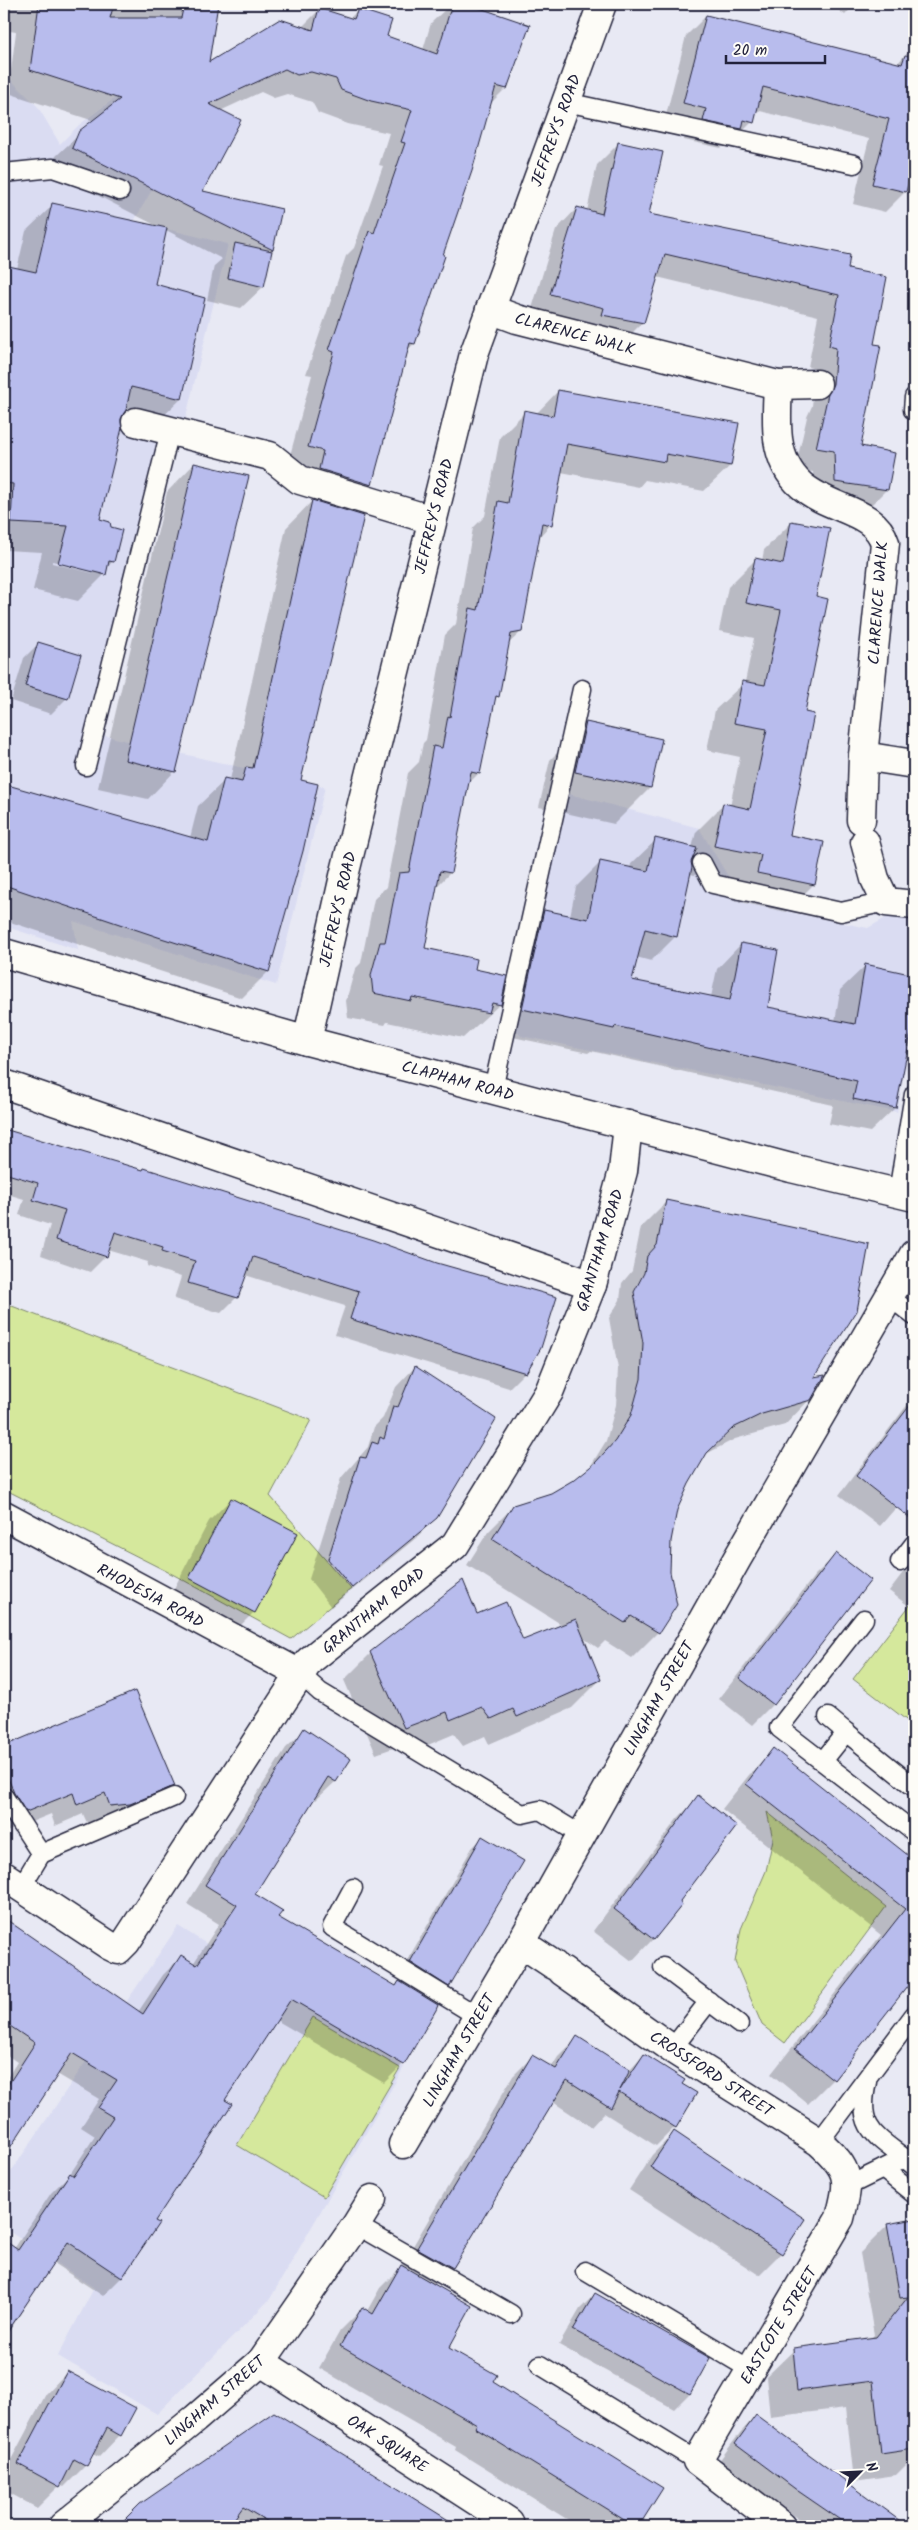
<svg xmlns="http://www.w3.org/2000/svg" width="918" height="2530" font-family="Kalam,sans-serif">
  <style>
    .built { fill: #dadcf2 }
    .green { fill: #d5e89c; stroke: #7c856c }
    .shadow { fill: #0003; fill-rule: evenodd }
    .building { fill: #b8bced; stroke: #22223b }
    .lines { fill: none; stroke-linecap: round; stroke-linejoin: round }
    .service-casing { stroke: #22223b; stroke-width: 21 }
    .minor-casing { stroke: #22223b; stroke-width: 31 }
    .trunk-casing { stroke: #22223b; stroke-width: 31 }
    .service { stroke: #fdfcf7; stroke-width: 18 }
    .minor { stroke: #fdfcf7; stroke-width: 28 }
    .trunk { stroke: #fdfcf7; stroke-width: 28 }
    .labels { text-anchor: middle; stroke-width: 5; stroke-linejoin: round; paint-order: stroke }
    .street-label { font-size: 16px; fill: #22223b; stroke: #fdfcf7 }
  </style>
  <rect width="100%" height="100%" fill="#e8e9f4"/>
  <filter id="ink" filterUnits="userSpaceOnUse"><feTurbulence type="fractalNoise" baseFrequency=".02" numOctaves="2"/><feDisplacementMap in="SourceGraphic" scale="10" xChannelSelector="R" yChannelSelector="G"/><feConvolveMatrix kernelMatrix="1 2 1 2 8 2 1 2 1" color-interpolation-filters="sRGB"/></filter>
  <g filter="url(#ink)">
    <!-- built -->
    <g class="built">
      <path d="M4,73l34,34 22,37 19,-19 48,-36 52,54 -45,78 94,23 -42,173 -12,36 -72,282 223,52 -49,198 -203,-64 5,29 -74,-24z"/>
      <path d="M550,789l149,39 45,75 124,25 37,-21 9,2v110l-17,93 -376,-76 -21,-25z"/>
      <path d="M178,1926l226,141 -134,232 -113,115 -99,-58 36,-68 -90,-60v-46z"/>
    </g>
    <!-- green -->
    <g class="green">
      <path d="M4,1303l307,117 -41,76 81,93 -60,50 -117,-64 -170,-86z"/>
      <path d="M914,1600v126l-61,-47z"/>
      <path d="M767,1812l119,95 -101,136 -23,-18 -27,-63 6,-33 25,-58 7,-32z"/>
      <path d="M313,2017l87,51 -76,129 -87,-52z"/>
    </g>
    <!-- shadow -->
    <g class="shadow">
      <path d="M4,4h212l-9,60 95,-37 18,-18 29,10 9,-9 28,27 37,13 8,-27 20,-19h13l65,22 -23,62 -17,17 -75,239 -8,7 -35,134 -24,23 -61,-38 26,-95 -6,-1 40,-118 8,-8 29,-82 -4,-1 10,-32 -41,-9 -30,-11 -6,-11 -25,-8 -13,4 -13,-6 -41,19 -19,81 80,18 -18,77 -22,21 -34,-8 7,-34 8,-7 -56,-29 -12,55 49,14 -22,100 -27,26 -34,-8 -22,103 15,41 -7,8 -1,5 -27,27 -45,-11 9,-38 -38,-2v-283l13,2 9,-38 27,-26 106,22 -109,-56 6,-15 38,-35 -86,-28 8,-61 -12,-2zM52,561l41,9v3l-41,-10z"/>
      <path d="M830,4h25l-10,11z"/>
      <path d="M706,16l191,48 8,-9 9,3v97l-9,37 -20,20 -32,-8 16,-65 -113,-29 -4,12 -20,20 -4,-1 -7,7 -37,-8 2,-11 -22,-6 22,-87z"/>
      <path d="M618,144l30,71 199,55 26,75 -13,102 27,42 -21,21 -52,-8 -1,-30 -18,-3 12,-52 5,-11 4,-37 -8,-2 10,-51 -161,-39 -14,45 -21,21 -92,-28 26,-85 21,-22 10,3 10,-46z"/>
      <path d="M558,391l179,33 -7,42 -26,25 -59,-11 -6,7 -78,-15 -10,52 -13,14 -17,94 -14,13 -9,51 -5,5 -14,72 -12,12 -17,88 -14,14 -13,62 50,21 27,34 -37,34 -76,-16 -2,3 -37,-7 -2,-17 9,-32 6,-6 13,-64 12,-12 22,-114 11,-11 4,-19 3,-3 19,-105 11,-11 17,-96 12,-12 15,-79 25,-25 11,2z"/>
      <path d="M194,464l-19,307 -27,28 -50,-11 69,-296z"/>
      <path d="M312,501l-13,280 -31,191 -26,26 -238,-78v-134l186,52 8,-32 27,-26h5l56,-252z"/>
      <path d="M792,522l22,75 -10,116 -16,122 26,49 -28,28 -55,-12 3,-17 -44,-9 -14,62 -25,25 -15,-4 -6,24 81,16 6,-28 24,-25 25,64 69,14 5,-32 25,-24 49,11v71l-7,-1 -12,61 -25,24 -41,-8 4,-19 -242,-54 -3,2 -90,-19 22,-98 24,-25 26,5 6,-29 24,-24 30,6 1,-5 25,-24 36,8 4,-16 27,-27 7,1 10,-49 -33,-7 8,-40 30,-28 9,-44 -35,-7 9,-44 27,-27 7,1 2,-11z"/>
      <path d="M39,643l40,12 -13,44 -15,15 -40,-13 13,-43z"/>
      <path d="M586,724l64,64 -36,36 -75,-17 11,-47z"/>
      <path d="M4,1131l138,40 383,201 -16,16 -174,-53 10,-29 -100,-31 -8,22 -16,16 -47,-14 7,-22 -34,-11 1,-4 -40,-12 -2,6 -16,16 -49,-17 9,-30 -31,-10 5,-16 -20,-6z"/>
      <path d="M666,1202l145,177 -1,20 -25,26 -50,14 -31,16 -28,54 -18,123 -26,26 -27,-17 -7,7 -16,-11 18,43 -28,28 -83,36 -4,-8 -22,10 -9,-12 -31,13 -4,-8 -43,15 -32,-74 27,-27 106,-37 46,26 41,-16 -97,-61 21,-33 26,-26 38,-12 23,-14 15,-13 16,-26 10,-36 2,-36 -9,-51 11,-18 2,-17 10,-12 9,-44z"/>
      <path d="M415,1367l21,150 -20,21 -85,69 -22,-28 32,-101 27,-31 6,-20 9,-9 13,-31z"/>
      <path d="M914,1396v91l-34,39 -41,-31z"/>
      <path d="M231,1499l23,113 -22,22 -64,-34 41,-79z"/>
      <path d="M836,1555l-63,149 -21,21 -33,-26 96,-124z"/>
      <path d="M914,1558v52l-25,-19z"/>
      <path d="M135,1693l38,93 -21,22 -63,19 -6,-13 -28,12 -4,-12 -47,19v-86z"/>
      <path d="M305,1730l44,29 -14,23 -19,18 -3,-2 -60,96 24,24 118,69 4,-5 37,23 -33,59 -19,19 -108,-63 -53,80 -70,121 4,3 -36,54 -18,18 -50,-33 -49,76v-97l10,7 37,-56 19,-19 25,-38 -14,-9 18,-28 -42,-25 -53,81v-72l13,-21 -13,-9v-134l134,93 25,-37 19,-19 11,8 26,-40 -32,-20 99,-156z"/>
      <path d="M774,1750l140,111v115l-81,103 -25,25 -37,-30 110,-139 -159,-126 27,-34z"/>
      <path d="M699,1797l-21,104 -25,38 -21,22 -39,-30 84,-112z"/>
      <path d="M482,1838l-34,148 -10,10 -38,-23 72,-125z"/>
      <path d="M577,2038l52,33 15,-16 36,29 -5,43 -19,19 -52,-33 -13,14 -38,-25 -101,166 -17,17 12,63 44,34 170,106 -23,38h-60l-123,-76 1,-3 -137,-79 21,-37 22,-22 5,2 13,-23 20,-20 113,-192 19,-19 19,11 7,-11z"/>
      <path d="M914,2074v13l-6,-5z"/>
      <path d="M674,2133l129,86 -22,34 -22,22 -130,-85 23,-35z"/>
      <path d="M914,2220v237l-18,18 -42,6 -8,-73 -76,9 -4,-40 28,-27 76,-11 4,-4 -14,-82 28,-28z"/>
      <path d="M595,2294l114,65 -20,35 -15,15 -115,-64 21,-36z"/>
      <path d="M67,2372l53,63 -21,22 -7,-3 -6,11 -22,22 -4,-2 -23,23 -33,-18v-17l42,-79z"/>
      <path d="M274,2413l182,113h-337l21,-21z"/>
      <path d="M756,2416l150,110h-97l-90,-65 21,-28z"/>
      <path d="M4,2516l15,9v1h-15z"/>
    </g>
    <!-- building -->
    <g class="building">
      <path d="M39,4h75l-4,14h71l3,-14h34l-9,58 71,-43 33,11 6,-22 35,11 4,-10 34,11 -5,16 50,18 15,-50h16l62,21 -23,64 -11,-3 -24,85 -29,84 2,1 -30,88 -5,-1 -38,142 -53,-16 4,-18 -15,-4 26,-95 -5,-2 40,-119 5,2 31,-90 -4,-1 11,-32 -41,-9 -30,-11 -5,-11 -25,-7 -14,3 -12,-6 -76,35 32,16 -38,71 79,18 -9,41 -201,-102 7,-17 41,-32 -90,-29z"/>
      <path d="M706,15l196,49 3,-9 9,1v104l-8,32 -34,-8 17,-65 -126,-32 -9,36 -10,-3 -2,9 -39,-8 3,-12 -23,-6z"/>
      <path d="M618,142l45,10 -14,62 201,41 -2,14 39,8 -13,67 7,1 -20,101 34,7 -7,37 -53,-8 -1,-31 -18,-3 12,-54 5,-10 3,-36 -7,-2 10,-51 -174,-41 -21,69 -42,-8 2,-7 -54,-14 27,-87 25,7z"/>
      <path d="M52,203l115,25 -12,56 50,14 -23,101 -51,-12 -5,23 -5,9 1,9 -22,91 10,3 1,5 11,3 -8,32 -5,-1 -3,14 -48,-12 10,-37 -57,-3 2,-39 -9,-1v-69l7,-33 -7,-2v-114l32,7z"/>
      <path d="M235,243l37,8 -8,36 -36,-9z"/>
      <path d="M558,390l181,33 -8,43 -65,-12 -1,8 -98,-18 -15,81 -10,-2 -20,109 -11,2 -12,63 -3,-1 -16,78 -9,-2 -20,101 -11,-2 -15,77 52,11 -2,10 32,7 -6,29 -9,-2 -3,10 -77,-16 -1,4 -38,-8 -2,-18 9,-33h5l14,-69 10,-1 24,-126 9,2 6,-32 2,1 20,-109 8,2 20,-109 10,2 16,-93 29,6z"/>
      <path d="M194,463l55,13 -73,296 -51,-12z"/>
      <path d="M312,500l52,16 -63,264 17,4 -15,67 -34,121 -111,-35 -154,-52v-101l204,58 16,-64 18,4 4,-15 7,1z"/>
      <path d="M791,521l39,7 -14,68 12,3 -23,113 9,2 -24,121 34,7 -9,43 -58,-12 4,-18 -47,-9 9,-43 27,6 17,-80 -33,-6 8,-42 23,4 16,-75 -35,-7 9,-45 28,6z"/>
      <path d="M38,642l43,13 -13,44 -43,-13z"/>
      <path d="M586,722l76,17 -11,49 -76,-16z"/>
      <path d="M655,838l42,10 -6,14 1,5 -15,70 -32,-8 -13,51 98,20 11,-57 37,7 -10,57 87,17 10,-60 49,11v43l-18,90 -43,-9 4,-18 -242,-55 -1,3 -92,-20 22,-99 44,9 12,-58 48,10z"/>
      <path d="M4,1129l139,41 1,-2 229,72 64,23 120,34 -16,51 -15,25 -176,-54 9,-28 -106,-34 -15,41 -50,-15 7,-22 -33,-10 1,-4 -48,-15 -8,25 -51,-17 9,-30 -32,-10 5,-17 -34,-10z"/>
      <path d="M666,1200l203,44 -12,67 -43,66 11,-2 -14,25 -49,14 -29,14 -26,25 -18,31 -12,26 -6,31 -1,31 7,33 -18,28 -28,-17 -6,7 -133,-84 21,-34 38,-12 24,-14 20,-16 20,-22 16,-26 10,-36 2,-36 -9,-51 10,-19 3,-17 10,-11z"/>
      <path d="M415,1366l81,53 -59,99 -85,70 -24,-29 32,-102 6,1 6,-16 6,2 2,-7 4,2 9,-33 5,1z"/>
      <path d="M914,1400v121l-58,-45z"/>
      <path d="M231,1498l67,35 -43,80 -66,-35z"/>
      <path d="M836,1553l35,27 -97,125 -35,-27z"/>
      <path d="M463,1580l14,34 29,-12 17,38 53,-21 25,61 -84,37 -4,-8 -22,10 -9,-12 -32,13 -3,-8 -43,16 -34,-76z"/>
      <path d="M135,1691l40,95 -45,18 -20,2 -5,-13 -28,12 -4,-12 -47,19 -12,-19 -10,-25v-22z"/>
      <path d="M304,1728l47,31 -15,23 -8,-5 -73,117 28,17 -5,6 118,69 3,-5 39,24 -2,5 -32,55 -113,-66 -66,101 7,4 -77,117 4,2 -37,55 -54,-36 -64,95v-97l14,10 52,-77 4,3 39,-59 -15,-9 19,-28 -45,-27 -68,104v-66l31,-48 -31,-21v-104l139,96 38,-59 16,10 40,-60 -32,-20z"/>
      <path d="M773,1748l141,112v118l-80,102 -39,-31 110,-140 -159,-125z"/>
      <path d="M698,1795l39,31 -57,75 2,4 -28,35 -40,-31z"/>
      <path d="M482,1836l42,25 -75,126 -39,-25z"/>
      <path d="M577,2036l53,34 -10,20 24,-36 41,26 -3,4 15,9 -21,35 -57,-36 -8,16 -44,-28 -114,188 -36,-20 115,-193 24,14z"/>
      <path d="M674,2131l131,88 -23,35 -132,-87z"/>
      <path d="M914,2219v142l-2,2 2,86 -33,5 -8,-73 -76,10 -4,-43 83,-11 32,-40 -8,1 -13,-74z"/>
      <path d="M401,2265l71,41 -23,42 48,27 -4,7 170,106 -24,38h-5l-159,-98 2,-3 -137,-79 22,-39 11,7z"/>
      <path d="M595,2293l115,65 -20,36 -117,-64z"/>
      <path d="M67,2371l69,37 -15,28 -14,-8 -20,38 -13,-7 -14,28 -42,-23z"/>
      <path d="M274,2412l51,31 133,83h-183l-32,-19 -14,19h-111l22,-22z"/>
      <path d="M756,2415l54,40 97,71h-58l-51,-35 -63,-47z"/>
    </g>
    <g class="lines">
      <!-- service casing -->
      <g class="service-casing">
        <g id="service">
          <path d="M566,102l288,62"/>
          <path d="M4,173l49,-5 67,23"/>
          <path d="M913,410l1,-13"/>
          <path d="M86,766l84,-335"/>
          <path d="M702,863l11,21 128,28 45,-10"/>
          <path d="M493,1089l89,-400"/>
          <path d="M898,1193l16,-99"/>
          <path d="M891,1298l23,18"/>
          <path d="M900,1562l14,-18"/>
          <path d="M864,1619l-85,109 135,104"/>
          <path d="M300,1674l20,18 202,122 18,-4 41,25"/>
          <path d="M828,1717l18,15"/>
          <path d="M823,1761l23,-29 68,55"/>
          <path d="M4,1797l37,57 -20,33"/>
          <path d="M41,1854l133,-57"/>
          <path d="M353,1888l-21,39 145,89"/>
          <path d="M663,1967l76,57"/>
          <path d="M672,2049l37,-48"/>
          <path d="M867,2082c-12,51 13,55 47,84"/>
          <path d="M819,2142l95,-127"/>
          <path d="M883,2169l31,25"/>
          <path d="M848,2186l57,-28"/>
          <path d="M356,2225l155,89"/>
          <path d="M585,2271l166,99"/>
          <path d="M540,2365l157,96"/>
        </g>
      </g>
      <!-- minor casing -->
      <g class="minor-casing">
        <g id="minor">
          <path d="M490,309l27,10 261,66 39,-1"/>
          <path d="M778,385c-1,18 -2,37 0,54 11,78 93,57 107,104l-22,213 -2,64"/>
          <path d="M136,422l134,34 30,24 132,40"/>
          <path d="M863,756l51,8"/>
          <path d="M865,842l10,37 11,23 28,3"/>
          <path d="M307,1041l37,-165 130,-522 128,-350"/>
          <path d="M4,1084l588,201"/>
          <path d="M4,1515l296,159"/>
          <path d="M4,1876l106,70 8,4 8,-8 183,-281 146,-116 94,-153 43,-107 31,-114 5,-46"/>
          <path d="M521,1943l33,22"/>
          <path d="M562,1971l110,78 147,93c32,29 31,36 21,76l-143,243 85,65"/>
          <path d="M403,2144l118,-201 216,-384 177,-305"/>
          <path d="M261,2362l248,160 -3,4"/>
          <path d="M63,2526l132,-107 66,-57 95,-137 16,-26"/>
        </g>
      </g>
      <!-- trunk casing -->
      <g class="trunk-casing">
        <path id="trunk" d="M4,953l303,88 484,127 123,29"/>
      </g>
      <!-- service -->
      <use href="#service" class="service"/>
      <!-- minor -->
      <use href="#minor" class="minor"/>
      <!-- trunk -->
      <use href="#trunk" class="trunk"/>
    </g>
  </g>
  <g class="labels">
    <!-- street labels -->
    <g class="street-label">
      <text transform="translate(555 130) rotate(-70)" y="6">JEFFREY'S ROAD</text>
      <text transform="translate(575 333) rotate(15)" y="6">CLARENCE WALK</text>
      <text transform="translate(433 516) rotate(-76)" y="6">JEFFREY'S ROAD</text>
      <text transform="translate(877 603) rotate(-86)" y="6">CLARENCE WALK</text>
      <text transform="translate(337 909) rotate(-77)" y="6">JEFFREY'S ROAD</text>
      <text transform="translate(458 1080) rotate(15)" y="6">CLAPHAM ROAD</text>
      <text transform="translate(599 1250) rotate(-73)" y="6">GRANTHAM ROAD</text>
      <text transform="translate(151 1595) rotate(28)" y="6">RHODESIA ROAD</text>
      <text transform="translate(373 1610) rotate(-39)" y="6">GRANTHAM ROAD</text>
      <text transform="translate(658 1698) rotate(-61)" y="6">LINGHAM STREET</text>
      <text transform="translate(458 2050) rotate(-60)" y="6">LINGHAM STREET</text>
      <text transform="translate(712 2073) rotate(33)" y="6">CROSSFORD STREET</text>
      <text transform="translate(778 2325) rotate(-59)" y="6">EASTCOTE STREET</text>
      <text transform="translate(214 2400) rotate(-41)" y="6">LINGHAM STREET</text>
      <text transform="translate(388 2443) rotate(33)" y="6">OAK SQUARE</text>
    </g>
  </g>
  <!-- margin -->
  <rect width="918" height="2530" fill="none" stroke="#fdfcf7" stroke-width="20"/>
  <rect x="10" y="10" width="898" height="2510" fill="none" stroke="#22223b" stroke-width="2" filter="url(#ink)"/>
  <!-- north arrow -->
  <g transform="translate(860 2472) rotate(66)" stroke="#fdfcf7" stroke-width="4" paint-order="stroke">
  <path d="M0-4L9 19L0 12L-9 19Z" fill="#22223b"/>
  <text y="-8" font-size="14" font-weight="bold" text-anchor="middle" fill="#22223b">N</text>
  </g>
  <!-- scale -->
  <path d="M726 55v8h99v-8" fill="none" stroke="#22223b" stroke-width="2.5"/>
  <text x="733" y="55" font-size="15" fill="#22223b" stroke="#fdfcf7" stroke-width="4" paint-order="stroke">20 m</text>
</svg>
